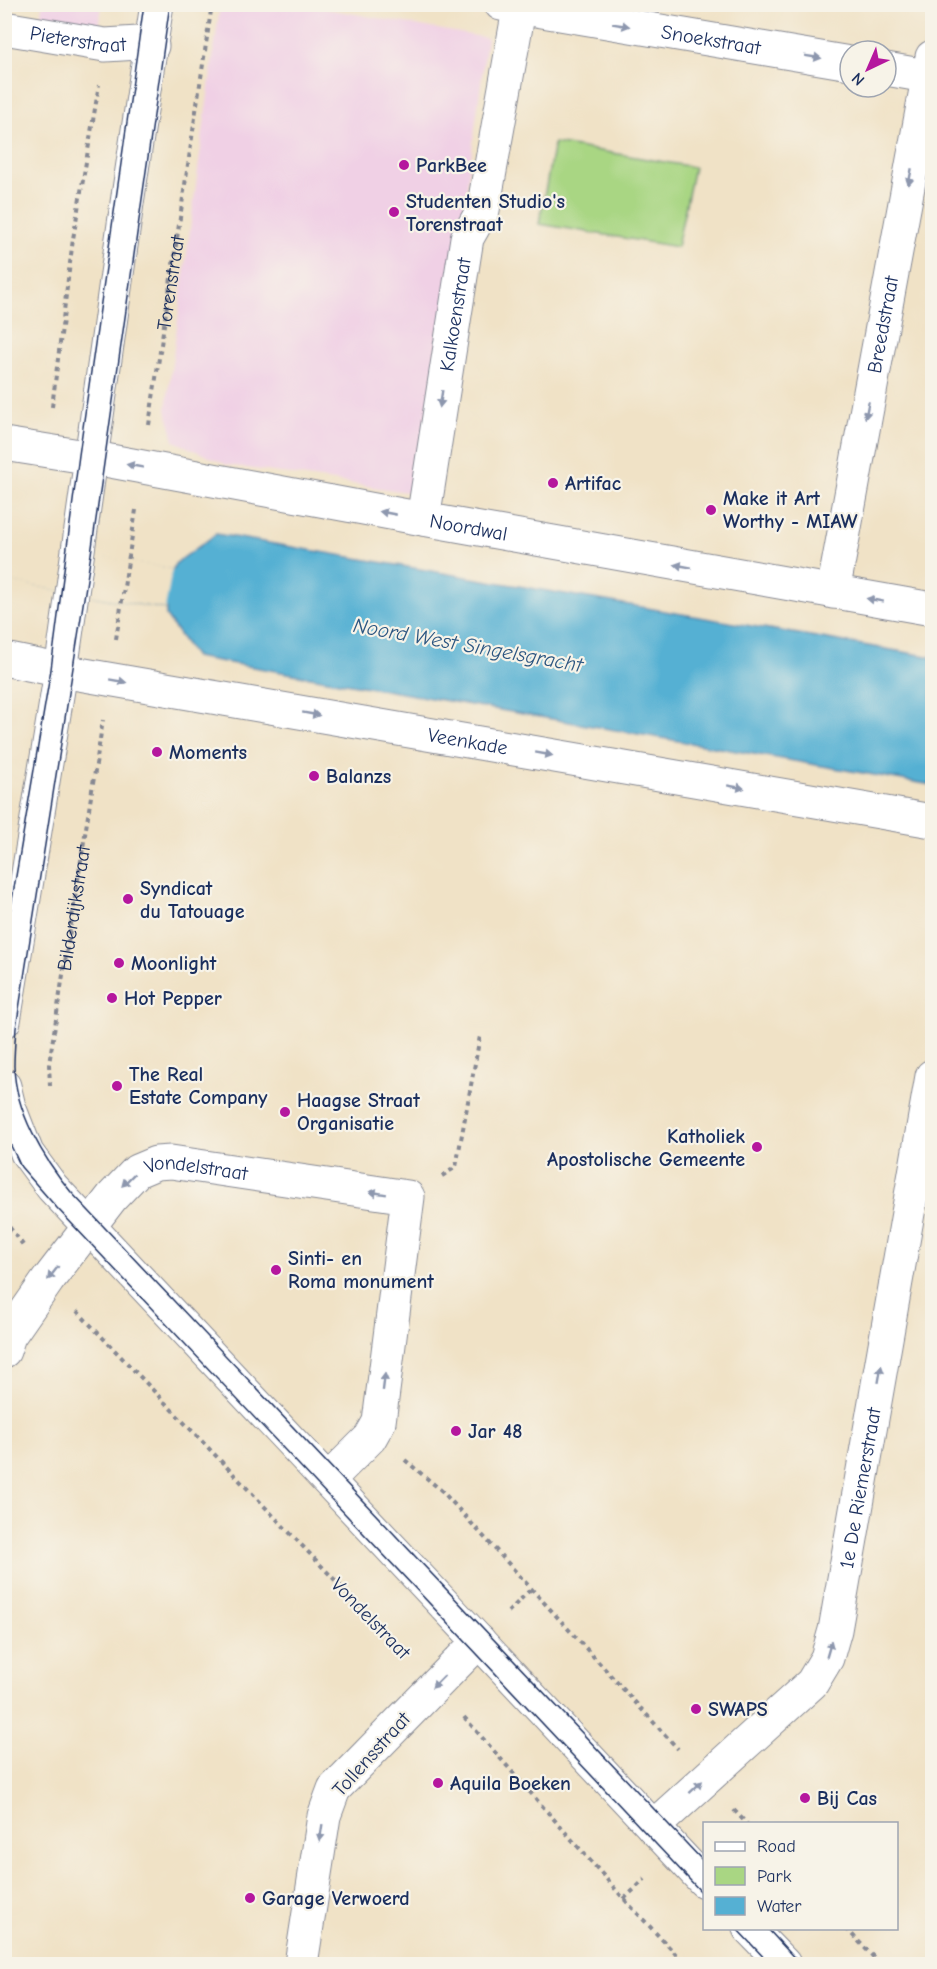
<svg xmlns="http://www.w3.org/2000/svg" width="937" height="1969" font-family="'Comic Neue',sans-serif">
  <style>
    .built { fill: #f0d0e5 }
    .green { fill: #a9d683; stroke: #628270; stroke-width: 1.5 }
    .water { fill: #55b0d3; stroke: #387098; stroke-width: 1.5 }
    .pier { fill: #f0e2c6 }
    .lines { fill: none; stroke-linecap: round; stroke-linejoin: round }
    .minor-casing { stroke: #868892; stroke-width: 35 }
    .path { stroke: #868892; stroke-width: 4; stroke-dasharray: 4.5 4.5; stroke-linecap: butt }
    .minor { stroke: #fff; stroke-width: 33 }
    .tram { stroke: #1b2f5e; stroke-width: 1.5 }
    .oneway { fill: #8d97ae }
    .poi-dot { fill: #b5179e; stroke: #f7f3e8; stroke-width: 2 }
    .labels { text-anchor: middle; stroke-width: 4.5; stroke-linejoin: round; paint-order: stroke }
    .street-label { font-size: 20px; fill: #1b2f5e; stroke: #f7f3e8 }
    .poi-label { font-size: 20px; font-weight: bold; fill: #1b2f5e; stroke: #f7f3e8; text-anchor: start }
    .water-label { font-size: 21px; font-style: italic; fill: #2c5681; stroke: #f7f3e8 }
  </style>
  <rect width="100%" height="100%" fill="#f7f3e8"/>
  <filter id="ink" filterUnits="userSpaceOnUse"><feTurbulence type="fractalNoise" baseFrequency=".0167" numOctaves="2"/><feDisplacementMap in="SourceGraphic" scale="12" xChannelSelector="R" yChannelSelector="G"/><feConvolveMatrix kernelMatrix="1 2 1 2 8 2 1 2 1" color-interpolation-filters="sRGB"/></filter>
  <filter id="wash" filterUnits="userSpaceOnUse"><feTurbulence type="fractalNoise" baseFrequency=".008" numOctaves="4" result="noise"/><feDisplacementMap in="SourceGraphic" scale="24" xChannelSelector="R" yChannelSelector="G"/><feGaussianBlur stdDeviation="1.35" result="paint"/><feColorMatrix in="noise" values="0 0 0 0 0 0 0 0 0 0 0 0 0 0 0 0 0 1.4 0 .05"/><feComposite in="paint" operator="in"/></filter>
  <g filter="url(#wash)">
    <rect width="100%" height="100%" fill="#f0e2c6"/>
    <!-- built -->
    <g class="built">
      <path d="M42,5h60l-3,21 -59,-5z"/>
      <path d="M220,5h85l182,33 -21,157 -53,298 -186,-28 -53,-24 -8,-32z"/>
    </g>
    <!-- green -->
    <path class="green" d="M554,143l140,24 -17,80 -138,-23z"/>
    <!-- water -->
    <path class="water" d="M216,534l716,123v128l-737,-128 -29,-41v-7l-161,-29 -1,-39 169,29 2,-6z"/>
    <!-- pier -->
    <path class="pier" d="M5,539l167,30 -7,40 -161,-28z"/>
  </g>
  <g filter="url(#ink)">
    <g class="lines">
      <!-- minor casing -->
      <g class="minor-casing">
        <g id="minor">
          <path id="s3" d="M501,4l349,59"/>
          <path id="s4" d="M4,28l101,17 34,-2 13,3"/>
          <path d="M886,69l46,8"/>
          <path id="s5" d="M4,444l101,16 318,59 509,90"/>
          <path id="s6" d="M423,519l44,-281 16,-28 37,-206"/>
          <path id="s7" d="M833,592l99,-535"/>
          <path id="s8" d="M4,659l69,14 859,148"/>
          <path d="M4,1021l57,-350 66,-468 30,-199"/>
          <path d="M4,1086l5,21 18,46 25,34 652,694"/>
          <path id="s9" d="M4,1351l5,-15 39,-56 64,-83 25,-26 19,-8 15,-1 237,35 -29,225 -9,16 -42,42"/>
          <path id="s10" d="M653,1827l159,-144 15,-25 8,-28 97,-554"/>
          <path d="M749,1928l35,36"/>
          <path d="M301,1964l23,-148 10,-27 145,-148"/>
        </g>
      </g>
      <!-- path -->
      <g class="path">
        <path d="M52,407l21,-168 26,-154"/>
        <path id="s1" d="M149,425l63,-421"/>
        <path d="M116,639l20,-129"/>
        <path id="s2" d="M50,1086l-1,-22 54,-344"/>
        <path d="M442,1176l14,-9 24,-131"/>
        <path d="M4,1220l19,25"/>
        <path d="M77,1311l329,343"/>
        <path d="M405,1460l37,31 236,258"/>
        <path d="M508,1612l23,-23"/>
        <path d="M464,1717l160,182 61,65"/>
        <path d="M734,1810l13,14"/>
        <path d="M624,1899l21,-20"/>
        <path d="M846,1928l34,36"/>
      </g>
      <!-- minor -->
      <use href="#minor" class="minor"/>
      <!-- tram -->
      <g class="tram">
        <path d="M170,4l-79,550 -75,474c-1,13 -2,25 -2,38 1,45 29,92 57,126l633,670"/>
        <path d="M4,947l47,-278 28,-214 65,-451"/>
        <path d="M4,1131l17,36 36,41 647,687"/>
        <path d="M736,1928l34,36"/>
        <path d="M767,1928l33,36"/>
      </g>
    </g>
    <!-- one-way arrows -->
    <defs><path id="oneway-solid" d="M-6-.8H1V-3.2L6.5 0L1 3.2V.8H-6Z" transform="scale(1.5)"/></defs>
    <g class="oneway">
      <use href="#oneway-solid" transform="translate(621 25) rotate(9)"/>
      <use href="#oneway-solid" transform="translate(813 57) rotate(9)"/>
      <use href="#oneway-solid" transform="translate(910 177) rotate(101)"/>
      <use href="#oneway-solid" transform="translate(441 399) rotate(99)"/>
      <use href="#oneway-solid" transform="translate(867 410) rotate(101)"/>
      <use href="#oneway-solid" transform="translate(135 466) rotate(-170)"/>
      <use href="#oneway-solid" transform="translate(388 513) rotate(-169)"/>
      <use href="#oneway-solid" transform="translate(683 566) rotate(-170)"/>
      <use href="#oneway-solid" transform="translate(875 600) rotate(-170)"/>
      <use href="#oneway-solid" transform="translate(118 681) rotate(10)"/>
      <use href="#oneway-solid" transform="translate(311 714) rotate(10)"/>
      <use href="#oneway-solid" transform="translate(544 754) rotate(10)"/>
      <use href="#oneway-solid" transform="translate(736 787) rotate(10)"/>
      <use href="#oneway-solid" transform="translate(128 1180) rotate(135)"/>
      <use href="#oneway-solid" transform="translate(378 1193) rotate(-171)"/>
      <use href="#oneway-solid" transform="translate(53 1273) rotate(128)"/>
      <use href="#oneway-solid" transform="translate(880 1374) rotate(-80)"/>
      <use href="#oneway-solid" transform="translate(384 1382) rotate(-83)"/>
      <use href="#oneway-solid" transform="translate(829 1649) rotate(-74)"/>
      <use href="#oneway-solid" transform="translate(438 1682) rotate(135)"/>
      <use href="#oneway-solid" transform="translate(696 1787) rotate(-43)"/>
      <use href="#oneway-solid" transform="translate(321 1833) rotate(99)"/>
    </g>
  </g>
  <!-- markers -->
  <g class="poi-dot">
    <circle cx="404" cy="165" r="6"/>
    <circle cx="394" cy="212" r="6"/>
    <circle cx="553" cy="483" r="6"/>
    <circle cx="711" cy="510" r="6"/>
    <circle cx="157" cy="752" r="6"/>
    <circle cx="314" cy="776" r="6"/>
    <circle cx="128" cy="899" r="6"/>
    <circle cx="119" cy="963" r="6"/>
    <circle cx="112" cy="998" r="6"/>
    <circle cx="117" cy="1086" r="6"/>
    <circle cx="285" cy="1112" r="6"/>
    <circle cx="757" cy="1147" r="6"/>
    <circle cx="276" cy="1270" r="6"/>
    <circle cx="456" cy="1431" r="6"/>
    <circle cx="696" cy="1709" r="6"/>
    <circle cx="438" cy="1783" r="6"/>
    <circle cx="805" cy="1798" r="6"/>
    <circle cx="250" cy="1898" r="6"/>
  </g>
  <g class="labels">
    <!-- street labels -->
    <g class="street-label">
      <text dy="7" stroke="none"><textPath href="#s4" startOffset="75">Pieterstraat</textPath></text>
      <text dy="7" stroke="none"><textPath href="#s3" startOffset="213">Snoekstraat</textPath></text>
      <text dy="7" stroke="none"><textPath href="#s1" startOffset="144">Torenstraat</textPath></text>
      <text dy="7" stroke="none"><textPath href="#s6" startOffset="207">Kalkoenstraat</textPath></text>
      <text dy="7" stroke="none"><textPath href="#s7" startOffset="272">Breedstraat</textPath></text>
      <text dy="7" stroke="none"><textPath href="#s5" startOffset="472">Noordwal</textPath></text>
      <text dy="7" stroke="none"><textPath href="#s8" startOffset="471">Veenkade</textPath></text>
      <text dy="7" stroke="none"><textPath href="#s2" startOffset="180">Bilderdijkstraat</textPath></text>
      <text dy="7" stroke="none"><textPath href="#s9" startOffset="286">Vondelstraat</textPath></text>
      <text dy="7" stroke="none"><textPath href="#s10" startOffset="417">1e De Riemerstraat</textPath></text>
      <text transform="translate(371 1618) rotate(46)" y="7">Vondelstraat</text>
      <text transform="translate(371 1754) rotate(-48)" y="7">Tollensstraat</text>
    </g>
    <!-- poi labels -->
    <g class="poi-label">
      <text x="416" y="172">ParkBee</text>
      <text x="406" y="208">Studenten Studio's<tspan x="406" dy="23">Torenstraat</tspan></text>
      <text x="565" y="490">Artifac</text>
      <text x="723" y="505">Make it Art<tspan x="723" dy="23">Worthy - MIAW</tspan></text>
      <text x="169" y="759">Moments</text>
      <text x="326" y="783">Balanzs</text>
      <text x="140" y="895">Syndicat<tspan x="140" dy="23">du Tatouage</tspan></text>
      <text x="131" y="970">Moonlight</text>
      <text x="124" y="1005">Hot Pepper</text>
      <text x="129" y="1081">The Real<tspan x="129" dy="23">Estate Company</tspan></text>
      <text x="297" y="1107">Haagse Straat<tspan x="297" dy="23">Organisatie</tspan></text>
      <text x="745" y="1143" text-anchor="end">Katholiek<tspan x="745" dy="23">Apostolische Gemeente</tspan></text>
      <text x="288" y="1265">Sinti- en<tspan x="288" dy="23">Roma monument</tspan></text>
      <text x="468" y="1438">Jar 48</text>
      <text x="708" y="1716">SWAPS</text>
      <text x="450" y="1790">Aquila Boeken</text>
      <text x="817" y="1805">Bij Cas</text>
      <text x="262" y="1905">Garage Verwoerd</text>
    </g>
    <!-- water labels -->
    <g class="water-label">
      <text transform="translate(468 645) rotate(10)" y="7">Noord West Singelsgracht</text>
    </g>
  </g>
  <!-- margin -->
  <rect width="937" height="1969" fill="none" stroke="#f7f3e8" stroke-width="24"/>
  <!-- legend -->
  <rect x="703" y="1822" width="195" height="108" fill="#f7f3e8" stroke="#9fa5b1" stroke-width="1.5"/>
  <rect x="715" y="1842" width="30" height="9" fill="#ffffff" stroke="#9fa5b1" stroke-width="1.5"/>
  <text x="757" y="1852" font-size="18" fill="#1b2f5e">Road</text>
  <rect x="715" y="1867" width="30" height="18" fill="#a9d683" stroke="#9fa5b1" stroke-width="1.5"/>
  <text x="757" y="1882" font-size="18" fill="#1b2f5e">Park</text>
  <rect x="715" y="1897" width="30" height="18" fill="#55b0d3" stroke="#9fa5b1" stroke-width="1.5"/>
  <text x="757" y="1912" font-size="18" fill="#1b2f5e">Water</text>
  <!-- north arrow -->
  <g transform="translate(868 69) rotate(224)"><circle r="28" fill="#f7f3e8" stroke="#9fa5b1" stroke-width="1.5"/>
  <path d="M0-4.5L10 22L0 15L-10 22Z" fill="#b5179e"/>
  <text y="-9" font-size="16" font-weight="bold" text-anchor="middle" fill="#1b2f5e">N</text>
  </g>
</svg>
